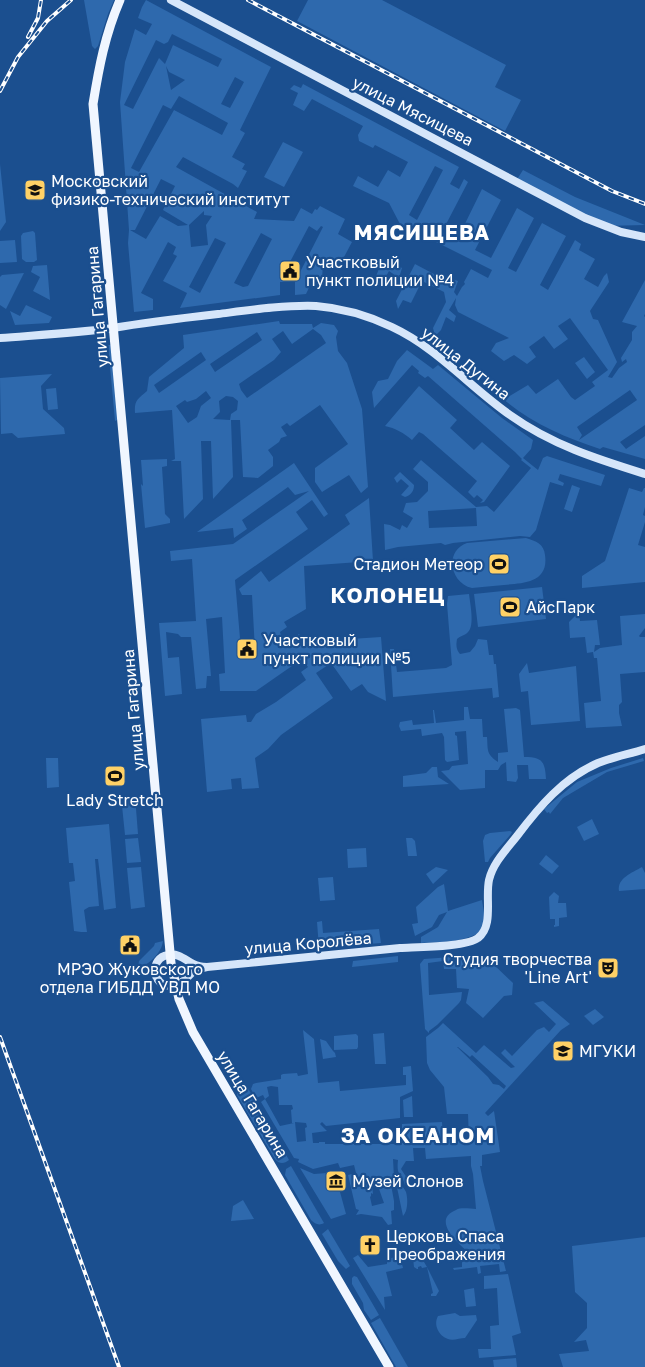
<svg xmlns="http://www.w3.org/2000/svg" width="645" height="1367" font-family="'Golos Text',sans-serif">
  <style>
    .green { fill: #2e69ad; fill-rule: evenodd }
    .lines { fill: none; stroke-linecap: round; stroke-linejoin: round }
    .secondary { stroke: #d6e6fa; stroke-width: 8 }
    .primary { stroke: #f0f6ff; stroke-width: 9 }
    .rail-casing { stroke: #fff; stroke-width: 4 }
    .rail { stroke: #1b4f8f; stroke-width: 2; stroke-dasharray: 5.5; stroke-linecap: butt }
    .labels { text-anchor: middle; stroke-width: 4.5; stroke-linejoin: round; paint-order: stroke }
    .street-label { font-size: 16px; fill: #fff; stroke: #1b4f8f }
    .poi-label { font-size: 16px; fill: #fff; stroke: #1b4f8f; text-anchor: start }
    .district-label { font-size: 21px; font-weight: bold; letter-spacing: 1px; fill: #fff; stroke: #1b4f8f }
  </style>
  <rect width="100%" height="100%" fill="#1b4f8f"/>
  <!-- green -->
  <g class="green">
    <path d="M84,0h30l-6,14 -10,32 -3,3 -3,-3z"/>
    <path d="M146,0l125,67 -31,63 5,3 -13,24 13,7 -3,5 5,2 -9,17 -5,-4 -50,-27 -7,10 81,45 -3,7 40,2 7,-13 11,6 3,-5 2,1 3,-4 25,13 -7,15 14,8 -8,15 -17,13 -4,-5 -1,13 -7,-3 -9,19 -11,1v-13l28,-55 -2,-1 -4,5 -8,-5 -27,51 9,5h-11v13l-100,13 7,-15 -24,-12 14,-25 -4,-2 3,-7 -8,-5 -27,51 12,6v11l-19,2 -6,-69 1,-13 -9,-128 5,-40 10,-33 11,6 6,-11 -14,-6 4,-11zM172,34l50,25 -4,8 -45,-22 -8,19 -6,-6 -26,51 -9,-4 32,-65 8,4 4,-2zM166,66l3,6 16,8 -14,10zM235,77l9,5 -14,26 -9,-4zM179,96l49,27 -6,12 -48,-25 -35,62 -8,-4 32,-63 8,4zM161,179l14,7 -12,24 25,15 -10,1 -18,-10 -14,23 -16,-9h5zM204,211v4l8,1 -6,9 2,20 -17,2 -2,-22zM261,233l11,6 -24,47 -5,1 -9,-4zM215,238l11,5 -26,50 -11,-6z"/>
    <path d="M308,0h74l124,65 -11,22 26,13 -16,31 -208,-110z"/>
    <path d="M303,84l156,83 -9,17 9,5 5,-10 4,3 -26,50 15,8 25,-51 19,11 -26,50 16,8 26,-50 17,10 -26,50 8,4 26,-49 24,13 -26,49 8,5 27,-50 6,4 -2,6 16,9 -11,20 14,8 6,-11 3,-3 2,9 -19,29 3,8 5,1 19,42 -9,15 4,1 7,-10 8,-6 -1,-3 -4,3 -1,-4 11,-18v-8l5,-6 -15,-4 23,-42v34l-1,2 1,1v108l-25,17 6,7 19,-13v23l-42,-12 -3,2c-36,-12 -72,-27 -100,-53l3,-3 5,4 20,-12 8,9 22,-15 13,18 4,3 20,-14 -3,-4 16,-12 -38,-52 -12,8 10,13 -14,10 -10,-13 -15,11 7,10 -9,7 -13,-9 -10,6 -13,-10 5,-8 13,-5 -51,-26 -3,-7 1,-7 -7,12 7,6 -2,6 -8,-5 -5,13 -6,6 -2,-8 13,-26 -2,-10 -22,-11 -11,22 -8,-3 -5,9 -2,-8 19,-37 32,17 5,-2 6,2 -4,11 3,4 5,-9 3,-3 -1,-2 7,-13 17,9 4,-8 -92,-46 -11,-21 -36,-17 5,-10 20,11 10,-17 12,7 8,-15 -33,-17 -2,3 -14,-7 -1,-6 5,-9 -51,-27 -8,12 -11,-6 5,-12 -8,-4 4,-4 7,3zM435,166l8,4 -26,50 -8,-5zM630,390l7,10 -58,40 3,-5 -5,-8z"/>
    <path d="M283,142l20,10 -19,35 -20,-10z"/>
    <path d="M0,164l6,58 -6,9z"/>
    <path d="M523,170l52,27 70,28 -42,1 -87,-45z"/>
    <path d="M33,231l2,2 2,27 -3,2h-8l-4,-3 -1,-23 2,-3z"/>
    <path d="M15,240l2,22 -17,1v-22z"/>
    <path d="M381,259l8,5 -2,-5 15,9 -3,10 -10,-7 -5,9 -8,-4 3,-7 1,1 1,-3 -7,-5 1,-2z"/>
    <path d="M47,265l3,35 -17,-9 7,-14 -9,-5 2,-6z"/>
    <path d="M24,273l-18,36 -6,-4v-28l2,-2z"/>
    <path d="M26,305l26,12 -3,6 -34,2 -5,-14 10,5z"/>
    <path d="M279,321l1,3h32l1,4 8,-5 13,2 4,6 -2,6 2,14 9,12 15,46 6,78 -7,6 -12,-18 -27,17 -7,-10v-14l33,-24 -28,-39 -30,21 -3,-3 -6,4 6,9 -6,2 -2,4 -11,8 5,7v9l-15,12 -15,-1 -3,-57h-9l2,57 -20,22 -2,-58h-10l2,58 -19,20 -3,-58h-10l4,-2 -3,-49 -37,3c-1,-13 3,-14 12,-22l2,-14 35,-29 -1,-13zM313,329l8,6 5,8 -79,55 -6,-8 -2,-6 35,-24 7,-8 -9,-13 11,-8 9,13zM257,332l5,8 -47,32 -5,-8zM201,352l5,8 -47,33 -5,-8zM206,391l5,7 -10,8 -4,11 -9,6 -12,-17 9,-6 2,2 9,-3zM226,396l7,1 5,4 -1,9 -6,4 -1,6 -17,-1 7,-7 -1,-11z"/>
    <path d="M108,345h3l8,74 -4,2z"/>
    <path d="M407,350l26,19 5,-4 64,53 31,22 -2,9 -8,9 15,12 5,-12 4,-2 58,19 -4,11 -41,-12 -2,6 6,3 -1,3 -13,-4 -14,48 -6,7 -10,-1 -67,7 -8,2 -4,-2 -43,4 -13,3 -1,-26 6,1 10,5 2,-5 5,3 6,-10 -10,-6 3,-9 11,-1 11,-11v-9l-15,-13 8,-9 55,47 11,-1 7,6 37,-44 -10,-8 1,-1 -7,-7 -87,-76 -3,2 -7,-5 1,-2 -7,-6 -38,43 -2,-16 6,-11 10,-2 9,-18zM476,508l1,18 -48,2 -1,-17z"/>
    <path d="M584,357l11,15 -8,7 -12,-16z"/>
    <path d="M52,374l-11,12 2,23 21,19 1,6 -47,4 -6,-5 -11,1 -1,-56z"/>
    <path d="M419,386l38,34 -7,8 24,22 8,-8 28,24 -26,36 -4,1 3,-3 -6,-5 -3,3 -6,-6 9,-11 -54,-47 -4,-2 -7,8c-8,-7 -17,-12 -27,-14z"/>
    <path d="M56,388l2,21 -10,1 -2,-21z"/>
    <path d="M167,459v7l-5,1 3,47 5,5v4l-25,5 -4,-44 2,2 -2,-26z"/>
    <path d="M294,463l34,51 -4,3 -12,-17 -16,12 12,17 -73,51 6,70h4v2l10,-1 -3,-56h-10l-3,-6 22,-18 8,11 81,-58 -5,-9 24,-17 4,63 -69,5 2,43 -22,13 3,5 -7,5 4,13 15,-11 6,8 76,-5 5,64 -18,-9 -6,-8 -11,7 -20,-28 -15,10 17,25 -52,37 -13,14 -13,9 4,30 -17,1 -1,-11 -10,1 1,10 -25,3 -6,-73 45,-4 1,7h4l5,-8 20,-12 30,-22 -5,-8 7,-5 -6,-8 -46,32h-36l-1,-17 6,-1 -3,-56 -16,2 5,57h-4l-1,12 -10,1 -5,-52h-10l-3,-3 -12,-2 2,26 11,-1 3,37 -17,2 -6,-73 37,-2 -4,-62 -21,2 -1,-10 63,-7 76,-53 -14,4 -7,-8 -46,33 5,9 -13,9 -1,-10 -36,4z"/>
    <path d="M400,472l14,13c0,6 -3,10 -9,12l-4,-2 8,-9 -8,-7 -4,4 -3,-5z"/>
    <path d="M572,485l8,3 -8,24 -8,-3z"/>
    <path d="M629,488l13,4 2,-4h1v19l-2,8 2,1v6l-7,23 7,2v35l-63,6v-12l23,-15z"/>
    <path d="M526,538c10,3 18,6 19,17 4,28 -22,28 -41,30 -11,1 -22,2 -32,3 -22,-5 -28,-37 -5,-45z"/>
    <path d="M542,587l4,32 -68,8 -4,-33z"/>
    <path d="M469,594c1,9 6,32 -1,38 -2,3 -8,4 -11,7 -1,6 -1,10 3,15l10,-2 5,-6 3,-7 9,1 2,15h4l1,9h2l3,33 -6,1 -1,-10 -99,9 -3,-48h4l3,23 49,-4 6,-3 -5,-61 1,-8z"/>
    <path d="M579,612l1,9 17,-1 3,25h-5l-1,7 6,-4 22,-3 -2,-29 25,-2v14l-6,8 1,1h5v35l-25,2 2,28 -3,3v8l3,13 -36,2 -2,-25 17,-2 -4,-43h-3l-1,-6 -6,1 -2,-16 -15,1 -1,-16z"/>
    <path d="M527,663l2,10 47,-7 4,55 -49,4 -3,-34 -7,1 -2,-18z"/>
    <path d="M464,707h4l2,12h12l1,18h4c1,13 -1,17 11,25v-9l10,-1 -4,-43 12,-1 4,2 4,47c18,0 21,4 22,22h-17l-1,-14h-11l1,13 -2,4 -9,-1 -1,-19 -5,3 -3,5h-13v18l-25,2 -19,-19 8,-1 3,-4 16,-2 -2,-33 -11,1v3l2,1 2,24 -12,2 -2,-2 -1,-23 -2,-4 -20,3 -1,-7 -20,2 -2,-5 1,-4 12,-2 1,5 21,-2 -1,-13h1l2,13 28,-3z"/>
    <path d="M46,758h12l1,29 -12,1z"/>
    <path d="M643,758l1,3 -37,11 -44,26 -13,16 -1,-2 -2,1 -3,-4 33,-27 34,-14z"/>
    <path d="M432,767h5l1,10 11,7 -46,3v-11l23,-3z"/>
    <path d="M121,796h14l3,38 -13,1z"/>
    <path d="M592,819l7,15 -15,7 -7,-14z"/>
    <path d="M109,824l7,84 -12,2 -6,-51h-3l4,47 -10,1 -5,3 3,22h-6l-7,-1 -5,-49 6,-1 -2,-18h-4l-3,-35z"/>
    <path d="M510,831l2,1 -1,2 -21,24 -2,4h-3l-2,-21 2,-6 5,-2z"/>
    <path d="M138,838l3,24 -14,1 -2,-24z"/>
    <path d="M406,838h6l3,3 2,15h-9z"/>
    <path d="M366,848l1,19 -19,1 -1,-19z"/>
    <path d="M546,855l13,11 -7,8 -13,-10z"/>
    <path d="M141,867l4,40 -14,2 -4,-41z"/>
    <path d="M436,867l12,3 -15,14 -7,-10z"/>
    <path d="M642,867l3,6v16l-26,2c-2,-13 13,-18 23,-24z"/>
    <path d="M333,877l2,23 -15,1 -2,-23z"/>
    <path d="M444,884l4,27 34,-11c1,7 3,16 2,23 -2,20 -48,19 -63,20v-6l17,-10 9,-15 -8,3 -7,12 -17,9 -3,-12 6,-1 -2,-16 22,-20z"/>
    <path d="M554,892l5,4 -1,7h8l1,14 -8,1v8l-5,1v-2h1v-6h-5l-1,-22z"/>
    <path d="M322,921l1,12 56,-4 2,14 -62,5 -2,-26z"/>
    <path d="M163,941c-1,11 -14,25 -25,26l1,-6 15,-15 1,-3z"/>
    <path d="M489,955l4,2 -2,5 22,21 -1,12 -8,1 -21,22 -17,-15 3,-14 -12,-1 -1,-19h-12l-1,-8 -15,2 1,32 33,-3 -1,8 -2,3 -22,22 -8,6v2l-4,-4 -5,-65 4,-5 42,-3 1,2z"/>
    <path d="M398,956v6l-46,5 1,-6z"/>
    <path d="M543,1001l27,23 -9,6 -76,83 3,3 6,-5 6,41 -18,3v11h-2l3,15 23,90 -6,1 -1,-8 -19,2 1,7 -3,1 -1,-7 -23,3 -1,-2 9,-1v-7h-9v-4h12v3l11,-1c-11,-8 -48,-37 -20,-48 5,-3 14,-1 20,-1l-3,-35 -2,-8v-10l-45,3 -1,-11h-12l1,13h-8l-5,8 8,12 -1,3 -3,1c-3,-13 -9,-8 -7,-25l-5,-1 1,18 -4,2 4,22v9l-3,1 1,13 -4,1 -6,-8 -21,-3 -5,1 3,-5 -3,-1 -8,-34 8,-2 -2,-8 -14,3 -2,-5 -25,6 -15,-7 1,-3 -5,-1 -33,-56 4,-3 -2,-4 -7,3 -5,-9 2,-5 3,-1 25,-4v-4l2,-1 14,-1 1,3 10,-2 -5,-44 11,9 4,44 21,-2 1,10 66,-6v-10h-3v-8l8,-1 2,25 -13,6v21l-74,8 -4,-4 -2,2 7,7 -15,2 1,10h6v-1h6v2h75l-2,-8 4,-1v-11l40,-2 1,13 12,-1v7l14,-1 -1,-26h-21l-3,-27 -14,-17 -3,-7 -1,-26 12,-9 5,-5 33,30 8,-8 27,23 4,-1 -14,-14 4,-4 7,7 25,-26 7,-3 5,5 7,-8 -22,-21zM457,1047h1l12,10 2,-2 34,31 -2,3 -5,-4 -6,-1 -5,-7zM271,1086l7,1 1,18h13l1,4 -2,1 1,13h2l-14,3 -15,-27 4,-3 -2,-9zM295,1122l11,1 1,4 -2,1 1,13 -9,1zM390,1182l1,4 -12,3 5,14 -12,3 -2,-9 1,-1v-3l2,1 -1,-9z"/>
    <path d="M595,1009l9,8 -11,8 -9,-9z"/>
    <path d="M384,1033l2,31h-11l-2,-30z"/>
    <path d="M356,1034l2,2v11l-1,2 -23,1v-14z"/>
    <path d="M320,1039l6,2 7,10 2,2 1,4 -13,2z"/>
    <path d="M245,1083l44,77c-5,4 -10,4 -14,-1l-38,-64v-7z"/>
    <path d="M412,1096l1,21h-9l-1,-17z"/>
    <path d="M291,1166l33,57c-5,3 -9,1 -13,-3l-26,-45 1,-6z"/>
    <path d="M300,1168l14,6 13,-1 3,12 4,-1 1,5 5,3 6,22 -15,5z"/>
    <path d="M395,1178c3,4 9,9 11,14 2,7 2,19 -3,24z"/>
    <path d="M243,1200l11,19 -23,2 2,-15z"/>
    <path d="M328,1229l22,37 -4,3 -8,-8 -16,-27z"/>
    <path d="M645,1237v130h-82l-4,-13 30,-3 -3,-11 -12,2 13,-14v-25l-12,-11 -3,-46z"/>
    <path d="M358,1255l10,12 19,-3v-5l13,-3 3,12 -17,4 6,24 -8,1 1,13 -32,-52z"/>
    <path d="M421,1257l6,10 12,24 -3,5h-5v-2l2,-1 -6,-26 -5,1 -1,-2 -3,1v2h-1l-3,-2 -1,-9z"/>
    <path d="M508,1274l13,59 -9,3 4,19 -37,3 -1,-9h13l-1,-23 9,-1 -2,-37 -13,1v-13z"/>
    <path d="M354,1276l3,1 22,38 -8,5 -7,-10 -1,-7 -11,-19v-6z"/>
    <path d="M474,1288l2,18 -10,1 -2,-17z"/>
    <path d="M455,1313l5,3 16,-1 1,5 -12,18c-5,0 -12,3 -17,1 -9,-3 -15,-14 -10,-23z"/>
    <path d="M380,1318l28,49h-12l-25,-44z"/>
    <path d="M516,1358l1,9h-23l-1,-7z"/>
  </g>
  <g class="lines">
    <!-- secondary -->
    <g class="secondary">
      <path d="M171,0l414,218 36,14 24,5"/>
      <path d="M0,338c38,-3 76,-5 113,-10 35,-6 70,-10 105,-14 32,-4 66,-9 98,-8 26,2 53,10 76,21 45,21 78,60 118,88 42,30 87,44 135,59"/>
      <path d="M207,967c-2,0 -5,0 -8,-1 -11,-2 -18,-14 -31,-11 -19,3 -16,31 2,31 11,0 16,-8 23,-14 4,-3 9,-4 14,-5 64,-6 129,-13 193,-19 17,-1 67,-1 78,-10 16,-12 7,-40 11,-58 4,-17 17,-30 28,-44 22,-29 46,-58 81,-73 15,-6 31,-9 47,-14"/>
    </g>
    <!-- primary -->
    <path class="primary" d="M120,0c-15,35 -21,67 -27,104l78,859 8,36 14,33 196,335"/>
    <!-- rail casing -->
    <g class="rail-casing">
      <g id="rail">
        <path d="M248,0l364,191 33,13"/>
        <path d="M28,37l10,-19 3,-18"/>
        <path d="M0,91l18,-34 29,-36 24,-21"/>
        <path d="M0,1037l119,330"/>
      </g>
    </g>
    <!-- rail -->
    <use href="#rail" class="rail"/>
  </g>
  <!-- icons -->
  <defs>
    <g id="university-square" transform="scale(1.125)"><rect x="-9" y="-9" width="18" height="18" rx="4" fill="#ffd166" stroke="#1b4f8f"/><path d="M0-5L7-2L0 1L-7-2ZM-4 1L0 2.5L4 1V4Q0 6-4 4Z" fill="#111"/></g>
    <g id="civic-square" transform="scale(1.125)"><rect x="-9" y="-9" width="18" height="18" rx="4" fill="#ffd166" stroke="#1b4f8f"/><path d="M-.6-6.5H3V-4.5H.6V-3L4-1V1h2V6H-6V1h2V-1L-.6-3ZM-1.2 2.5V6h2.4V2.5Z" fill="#111"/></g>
    <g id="stadium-square" transform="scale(1.125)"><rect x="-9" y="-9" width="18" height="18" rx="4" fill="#ffd166" stroke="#1b4f8f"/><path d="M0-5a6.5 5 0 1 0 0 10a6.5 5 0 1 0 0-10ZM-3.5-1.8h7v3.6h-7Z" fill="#111"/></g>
    <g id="theatre-square" transform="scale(1.125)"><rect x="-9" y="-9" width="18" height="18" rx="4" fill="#ffd166" stroke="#1b4f8f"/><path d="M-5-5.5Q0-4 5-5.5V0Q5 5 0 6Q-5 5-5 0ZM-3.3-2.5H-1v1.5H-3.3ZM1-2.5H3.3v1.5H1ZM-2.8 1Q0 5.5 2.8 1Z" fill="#111"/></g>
    <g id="museum-square" transform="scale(1.125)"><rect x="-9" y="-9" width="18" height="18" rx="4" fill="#ffd166" stroke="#1b4f8f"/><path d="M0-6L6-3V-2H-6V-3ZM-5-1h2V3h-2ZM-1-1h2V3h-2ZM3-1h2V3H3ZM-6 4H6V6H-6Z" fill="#111"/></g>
    <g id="church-square" transform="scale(1.125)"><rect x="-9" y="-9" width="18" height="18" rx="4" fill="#ffd166" stroke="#1b4f8f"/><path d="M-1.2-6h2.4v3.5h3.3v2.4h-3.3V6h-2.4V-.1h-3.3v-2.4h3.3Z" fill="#111"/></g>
  </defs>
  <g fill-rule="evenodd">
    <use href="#university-square" x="35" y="190"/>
    <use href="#civic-square" x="290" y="271"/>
    <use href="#stadium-square" x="499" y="564"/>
    <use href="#stadium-square" x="510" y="607"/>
    <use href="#civic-square" x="247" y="649"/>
    <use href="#stadium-square" x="115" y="776"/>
    <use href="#civic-square" x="130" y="945"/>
    <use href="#theatre-square" x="608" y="968"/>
    <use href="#university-square" x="563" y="1051"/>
    <use href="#museum-square" x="336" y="1181"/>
    <use href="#church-square" x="370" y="1245"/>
  </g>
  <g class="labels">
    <!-- street labels -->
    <g class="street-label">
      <text transform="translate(413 111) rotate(27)" y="6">улица Мясищева</text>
      <text transform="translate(97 307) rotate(-95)" y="6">улица Гагарина</text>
      <text transform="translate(466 363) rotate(38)" y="6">улица Дугина</text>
      <text transform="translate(133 710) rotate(-95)" y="6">улица Гагарина</text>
      <text transform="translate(308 943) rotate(-5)" y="6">улица Королёва</text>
      <text transform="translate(253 1104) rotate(59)" y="6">улица Гагарина</text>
    </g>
    <!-- poi labels -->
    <g class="poi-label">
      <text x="51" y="187">Московский<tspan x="51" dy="18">физико-технический институт</tspan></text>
      <text x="306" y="268">Участковый<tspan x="306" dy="18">пункт полиции №4</tspan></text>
      <text x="483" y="570" text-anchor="end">Стадион Метеор</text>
      <text x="526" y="613">АйсПарк</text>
      <text x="263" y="646">Участковый<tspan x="263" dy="18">пункт полиции №5</tspan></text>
      <text x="115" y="806" text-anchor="middle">Lady Stretch</text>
      <text x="592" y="965" text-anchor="end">Студия творчества<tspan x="592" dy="18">'Line Art'</tspan></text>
      <text x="130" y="975" text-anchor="middle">МРЭО Жуковского<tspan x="130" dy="18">отдела ГИБДД УВД МО</tspan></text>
      <text x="579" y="1057">МГУКИ</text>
      <text x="352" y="1187">Музей Слонов</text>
      <text x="386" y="1242">Церковь Спаса<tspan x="386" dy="18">Преображения</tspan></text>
    </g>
    <!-- district labels -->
    <g class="district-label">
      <text x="422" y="240">МЯСИЩЕВА</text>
      <text x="388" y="603">КОЛОНЕЦ</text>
      <text x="418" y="1143">ЗА ОКЕАНОМ</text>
    </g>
  </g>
</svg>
